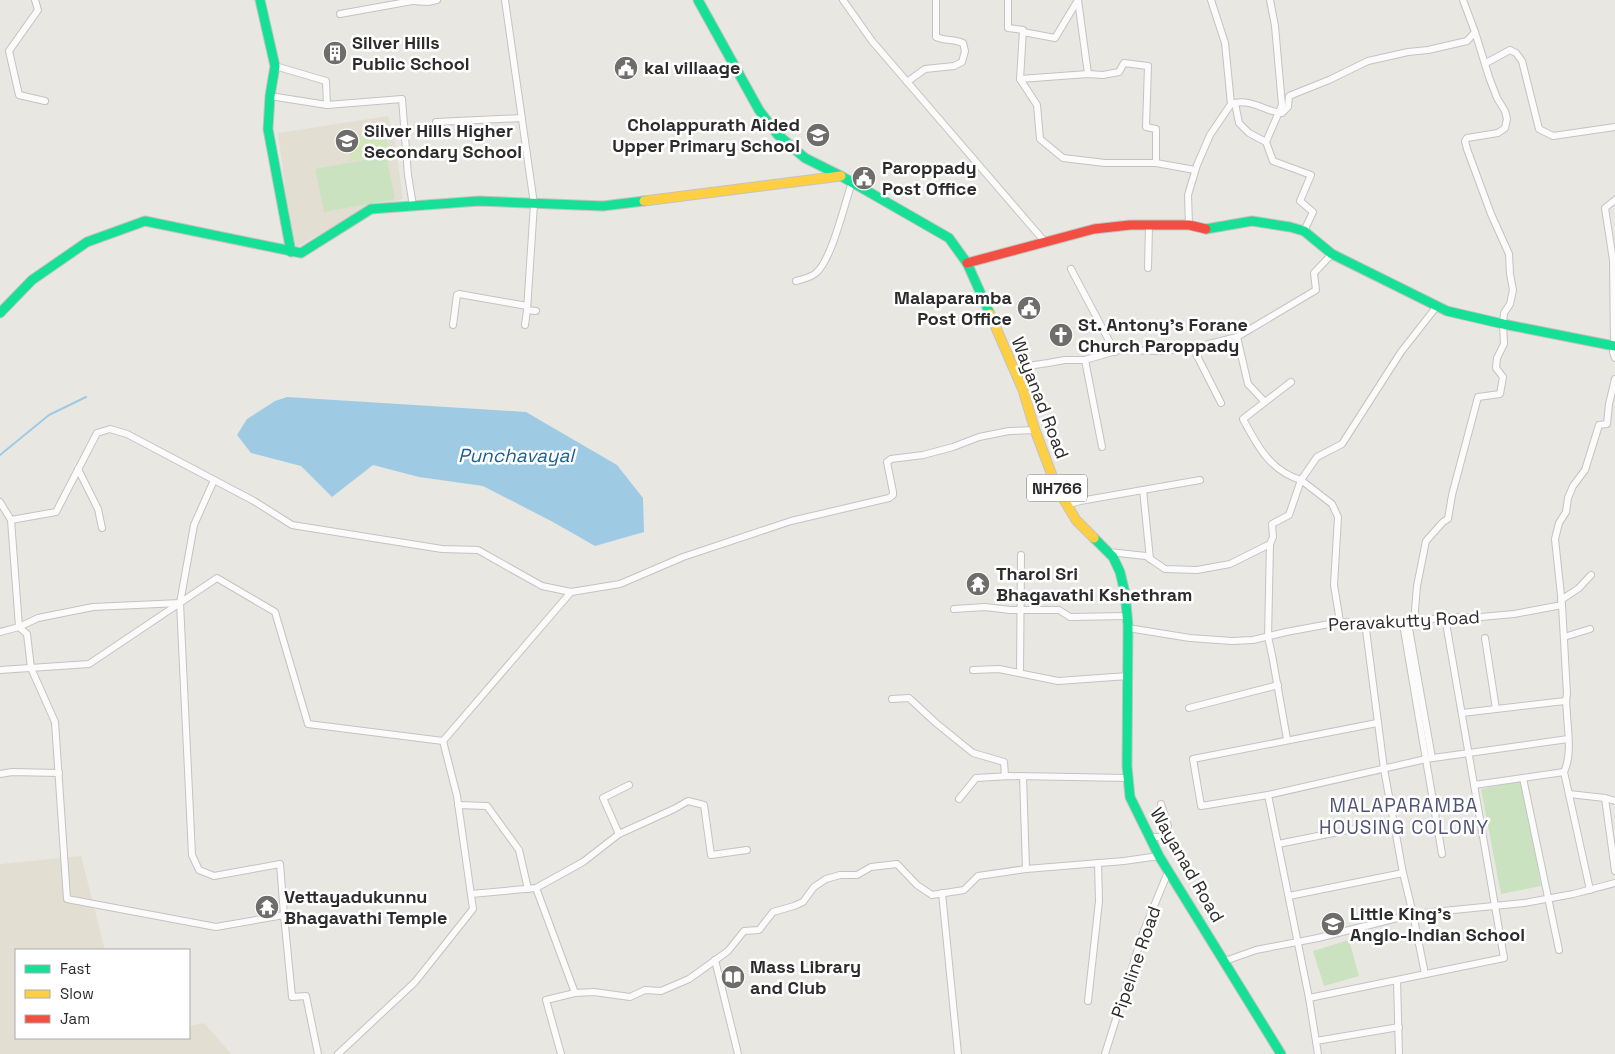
<svg xmlns="http://www.w3.org/2000/svg" width="1615" height="1054" font-family="'Space Grotesk',sans-serif">
  <style>
    .education { fill: #e2dfd2 }
    .green { fill: #cae2bf }
    .pitch { fill: #d2e5bd }
    .water { fill: #9ecbe3 }
    .lines { fill: none; stroke-linecap: round; stroke-linejoin: round }
    .stream { stroke: #9ecbe3; stroke-width: 2 }
    .street-casing { stroke: #c4c3c2; stroke-width: 8 }
    .fast-casing { stroke: #c4c3c2; stroke-width: 11 }
    .slow-casing { stroke: #c4c3c2; stroke-width: 11 }
    .jam-casing { stroke: #c4c3c2; stroke-width: 11 }
    .street { stroke: #fcfbfb; stroke-width: 6 }
    .fast { stroke: #16e098; stroke-width: 9 }
    .slow { stroke: #ffcf43; stroke-width: 9 }
    .jam { stroke: #f24e42; stroke-width: 9 }
    .labels { text-anchor: middle; stroke-width: 5; stroke-linejoin: round; paint-order: stroke }
    .shield { fill: #fff; stroke: #6b6b6b; stroke-width: 1 }
    .shield-label { font-size: 16px; font-weight: bold; fill: #2c2c2c }
    .poi-label { font-size: 18px; font-weight: bold; fill: #2c2c2c; stroke: #fff; text-anchor: start }
    .street-label { font-size: 18px; fill: #2c2c2c; stroke: #fff }
    .water-label { font-size: 19px; font-style: italic; fill: #1b5e90; stroke: #fff }
    .neighbourhood-label { font-size: 19px; letter-spacing: 1px; fill: #505478; stroke: #fff }
  </style>
  <rect width="100%" height="100%" fill="#e9e7e2"/>
  <!-- education -->
  <g class="education">
    <path d="M388,116l7,26 8,57 -40,11 -70,39 -15,-116z"/>
    <path d="M81,856l24,94h-89v88h173v-12l15,-3 27,31h-231v-190z"/>
  </g>
  <!-- green -->
  <g class="green">
    <path d="M386,156l9,43 -71,13 -9,-43z"/>
    <path d="M1522,781l19,105 -40,8 -20,-105z"/>
    <path d="M1349,940l10,36 -35,10 -11,-35z"/>
  </g>
  <!-- pitch -->
  <path class="pitch" d="M385,133l4,22 -39,6 -3,-22z"/>
  <!-- water -->
  <path class="water" d="M287,397l239,15 91,53 26,33 1,34 -49,14 -42,-24 -70,-36 -64,-9 -46,-12 -41,32 -31,-31 -50,-13 -14,-18 10,-16 28,-18z"/>
  <g class="lines">
    <!-- stream -->
    <path class="stream" d="M0,455l49,-40 37,-18"/>
    <!-- street casing -->
    <g class="street-casing">
      <g id="street">
        <path d="M35,0l3,10 -29,41 10,44 26,6"/>
        <path d="M411,0l1,1 16,1 9,-2"/>
        <path d="M505,0l29,204 -7,106 9,1"/>
        <path d="M843,0l29,41 173,201"/>
        <path d="M1008,0v28l15,2 -3,49 68,-5 15,1 16,-3 5,-9 24,3 -2,61 10,2v34"/>
        <path d="M1078,0l10,74"/>
        <path d="M340,14l72,-13"/>
        <path d="M1023,32l32,6 23,-38"/>
        <path d="M1486,63l24,-13 6,3 6,8 17,68 14,7 62,-9"/>
        <path d="M275,66l51,15 1,24"/>
        <path d="M1020,79l17,26 3,34 23,19 42,5h51l39,7"/>
        <path d="M907,82l18,-13 29,-3 8,-4 3,-11 -2,-8c-9,-4 -18,-2 -27,-6v-37"/>
        <path d="M270,96l57,9 75,-6 6,76 5,31"/>
        <path d="M1235,103c16,-4 32,9 47,10l6,-6 1,-11 40,-16 39,-19 40,-9 20,-2 39,-9 8,-9 -12,-32"/>
        <path d="M1233,104l2,-1 4,20 10,10 17,9 7,19 38,14 -11,26 13,11 -9,19"/>
        <path d="M436,122l86,-4"/>
        <path d="M1266,142l16,-37 -7,-79 -5,-26"/>
        <path d="M1615,200l-10,8 8,52 1,86 -1,6 2,6"/>
        <path d="M1189,225l-1,-30 9,-30 13,-30 21,-31 -6,-61 -14,-43"/>
        <path d="M1148,268l1,-43"/>
        <path d="M1071,269l44,83"/>
        <path d="M796,281c7,-2 17,-4 21,-9 15,-14 28,-69 35,-90"/>
        <path d="M453,325l4,-30 2,-1 68,12"/>
        <path d="M525,325l2,-15"/>
        <path d="M1193,348l44,-11"/>
        <path d="M1085,360l17,87"/>
        <path d="M1014,371l14,-5 20,-3 17,-3h20l34,-10 40,1 34,-3 28,55"/>
        <path d="M1291,382l-48,37c14,26 27,52 58,61l16,-23 25,-13 59,-92 36,-46"/>
        <path d="M1264,401l-16,-17 -11,-47 79,-47 -2,-17 18,-19"/>
        <path d="M78,469l20,40 4,19"/>
        <path d="M1143,490l7,69"/>
        <path d="M0,502l11,18 45,-8 41,-79 13,-4 17,5 127,67 38,24 150,24 36,1 64,36 29,6 49,-8 63,-27 108,-36 98,-23 4,-3v-3l-6,-30 4,-3 32,-4 30,-8 26,-10 30,-6 26,-1"/>
        <path d="M1066,505l14,-4 120,-21"/>
        <path d="M11,520l8,107 8,7 4,34 24,54 12,177 149,28 68,-12 8,82 14,-1 12,58"/>
        <path d="M1270,544l-2,93 4,18 15,84"/>
        <path d="M1109,552l37,4 19,13 32,1 33,-6 40,-20 3,-7 -1,-13 17,-9 12,-35 31,24 6,13 -4,68 6,37"/>
        <path d="M1561,600l18,-12 12,-13"/>
        <path d="M180,603l14,-78 20,-45"/>
        <path d="M954,609l31,-2 25,3h49l11,7 57,-1"/>
        <path d="M1365,622l19,147 19,104 10,41 12,60"/>
        <path d="M1414,622l3,-36 9,-45 17,-19 5,-3 4,-24 26,-98 22,-3 3,-17 -7,-9 1,-10 7,-14 -1,-20 1,-11 6,-9 3,-14 -3,-16 -1,-20 -18,-40 -24,-65 -2,-8 2,-3 31,-5 7,-5 2,-9 -2,-8 -8,-13 -8,-21 -14,-45"/>
        <path d="M1408,623l24,135"/>
        <path d="M1403,624l39,230"/>
        <path d="M1128,628l62,10 42,3 21,-1 33,-8 54,-10 63,2 42,-7h36l33,-3 48,-9"/>
        <path d="M0,632l19,-5 19,-9 55,-11 87,-4 12,252 7,15 15,6 66,-12 4,51"/>
        <path d="M1564,637l26,-8"/>
        <path d="M1485,638l11,71"/>
        <path d="M0,670l89,-6 128,-86 58,34 33,112 135,17 128,-149"/>
        <path d="M973,670l26,-1 59,12 70,-5"/>
        <path d="M1020,673l1,-118"/>
        <path d="M892,699l17,-1 27,25 37,30 31,9 1,14"/>
        <path d="M1189,708l89,-23"/>
        <path d="M1462,713l103,-12"/>
        <path d="M1377,723l-184,36 8,47 67,-11 158,-36 142,-20"/>
        <path d="M0,774l12,-2 47,1"/>
        <path d="M1023,776l3,93"/>
        <path d="M1523,778l36,172"/>
        <path d="M629,785l-26,13 16,36 55,-25 14,-8 16,4 7,50 36,-5"/>
        <path d="M1474,785l90,-13"/>
        <path d="M1569,794l36,4 10,3"/>
        <path d="M1268,795l41,203 9,56"/>
        <path d="M1605,798l10,73"/>
        <path d="M959,799l17,-21 34,-2 118,2"/>
        <path d="M458,805l29,1 32,44 9,39"/>
        <path d="M1149,837h16l3,-11 -7,-22"/>
        <path d="M1278,844l115,-23"/>
        <path d="M536,888l39,105"/>
        <path d="M1590,890l-26,-118c8,-17 4,-39 3,-57 0,-7 -2,-13 0,-21l-5,-89 -7,-66 4,-16 7,-11 2,-14 5,-12 12,-16 14,-45 8,-1 2,-20 6,-25"/>
        <path d="M942,893l16,161"/>
        <path d="M471,894l65,-6 47,-26 36,-28"/>
        <path d="M1289,896l114,-23"/>
        <path d="M715,960l23,94"/>
        <path d="M1225,961l31,-11 62,-12 95,-24 111,-11 49,-9 42,-11"/>
        <path d="M1397,980l2,74"/>
        <path d="M1309,998l195,-40 -59,-341"/>
        <path d="M1088,1001l11,-100 -1,-38"/>
        <path d="M1316,1041l83,-14"/>
        <path d="M338,1054l77,-72 58,-73 -16,-113 -14,-55"/>
        <path d="M561,1054l-15,-54 29,-7 19,-1 36,5 15,-7 16,1 28,-12 39,-28 16,-20 15,-1 14,-18 21,-6 9,-4 11,-15 12,-8 14,-4h17l14,-8 26,-3 20,21 15,10 32,-5 14,-14 48,-7 98,-8 35,-5"/>
        <path d="M1105,1054l38,-121 25,-61"/>
      </g>
    </g>
    <!-- fast casing -->
    <g class="fast-casing">
      <g id="fast">
        <path d="M260,0l15,66 -5,30 -2,33 23,123"/>
        <path d="M698,0l61,110 18,24 28,24 36,18 108,62 18,25 23,51"/>
        <path d="M1206,229l46,-8 38,6 14,4 28,23 115,57 56,13 112,22"/>
        <path d="M0,313l32,-33 55,-38 58,-21 156,32 70,-44 108,-8 124,5 41,-5"/>
        <path d="M1094,538l19,19 7,15 5,21 3,32 -1,141 3,31 29,59 122,198"/>
      </g>
    </g>
    <!-- slow casing -->
    <g class="slow-casing">
      <g id="slow">
        <path d="M644,201l197,-25"/>
        <path d="M990,314l33,76 12,40 21,56 20,34 18,18"/>
      </g>
    </g>
    <!-- jam casing -->
    <g class="jam-casing">
      <path id="jam" d="M967,263l127,-34 36,-4h59l17,4"/>
    </g>
    <!-- street -->
    <use href="#street" class="street"/>
    <!-- fast -->
    <use href="#fast" class="fast"/>
    <!-- slow -->
    <use href="#slow" class="slow"/>
    <!-- jam -->
    <use href="#jam" class="jam"/>
  </g>
  <!-- icons -->
  <defs>
    <g id="building-disc" transform="scale(1.25)"><circle r="9.5" fill="#6e6d6c" stroke="#fff"/><path d="M-4-6H4V6H1V3H-1V6H-4ZM-2.5-4.3h1.7v1.8h-1.7ZM.8-4.3h1.7v1.8H.8ZM-2.5-1h1.7V.8h-1.7ZM.8-1h1.7V.8H.8Z" fill="#fff"/></g>
    <g id="civic-disc" transform="scale(1.25)"><circle r="9.5" fill="#6e6d6c" stroke="#fff"/><path d="M-.6-6.5H3V-4.5H.6V-3L4-1V1h2V6H-6V1h2V-1L-.6-3ZM-1.2 2.5V6h2.4V2.5Z" fill="#fff"/></g>
    <g id="school-disc" transform="scale(1.25)"><circle r="9.5" fill="#6e6d6c" stroke="#fff"/><path d="M0-5L7-2L0 1L-7-2ZM-4 1L0 2.5L4 1V4Q0 6-4 4Z" fill="#fff"/></g>
    <g id="church-disc" transform="scale(1.25)"><circle r="9.5" fill="#6e6d6c" stroke="#fff"/><path d="M-1.2-6h2.4v3.5h3.3v2.4h-3.3V6h-2.4V-.1h-3.3v-2.4h3.3Z" fill="#fff"/></g>
    <g id="temple-disc" transform="scale(1.25)"><circle r="9.5" fill="#6e6d6c" stroke="#fff"/><path d="M0-6L5-2H3V0L6.5 2.5H4V6H1.5V3h-3V6H-4V2.5H-6.5L-3 0V-2H-5Z" fill="#fff"/></g>
    <g id="library-disc" transform="scale(1.25)"><circle r="9.5" fill="#6e6d6c" stroke="#fff"/><path d="M-6-4Q-3-5.5-.7-3.5V5Q-3 3-6 4ZM6-4Q3-5.5 .7-3.5V5Q3 3 6 4Z" fill="#fff"/></g>
  </defs>
  <g fill-rule="evenodd">
    <use href="#building-disc" x="335" y="53"/>
    <use href="#civic-disc" x="626" y="68"/>
    <use href="#school-disc" x="818" y="135"/>
    <use href="#school-disc" x="347" y="141"/>
    <use href="#civic-disc" x="864" y="178"/>
    <use href="#civic-disc" x="1029" y="308"/>
    <use href="#church-disc" x="1061" y="335"/>
    <use href="#temple-disc" x="978" y="584"/>
    <use href="#temple-disc" x="267" y="907"/>
    <use href="#school-disc" x="1333" y="924"/>
    <use href="#library-disc" x="733" y="977"/>
  </g>
  <g class="labels">
    <!-- shield labels -->
    <rect class="shield" x="1027" y="474.5" width="60" height="27" rx="4"/>
    <g class="shield-label">
      <text x="1057" y="494">NH766</text>
    </g>
    <!-- poi labels -->
    <g class="poi-label">
      <text x="352" y="49">Silver Hills<tspan x="352" dy="21">Public School</tspan></text>
      <text x="644" y="74">kal villaage</text>
      <text x="800" y="131" text-anchor="end">Cholappurath Aided<tspan x="800" dy="21">Upper Primary School</tspan></text>
      <text x="364" y="137">Silver Hills Higher<tspan x="364" dy="21">Secondary School</tspan></text>
      <text x="882" y="174">Paroppady<tspan x="882" dy="21">Post Office</tspan></text>
      <text x="1012" y="304" text-anchor="end">Malaparamba<tspan x="1012" dy="21">Post Office</tspan></text>
      <text x="1078" y="331">St. Antony's Forane<tspan x="1078" dy="21">Church Paroppady</tspan></text>
      <text x="996" y="580">Tharol Sri<tspan x="996" dy="21">Bhagavathi Kshethram</tspan></text>
      <text x="284" y="903">Vettayadukunnu<tspan x="284" dy="21">Bhagavathi Temple</tspan></text>
      <text x="1350" y="920">Little King's<tspan x="1350" dy="21">Anglo-Indian School</tspan></text>
      <text x="750" y="973">Mass Library<tspan x="750" dy="21">and Club</tspan></text>
    </g>
    <!-- street labels -->
    <g class="street-label">
      <text transform="translate(1040 398) rotate(69)" y="6">Wayanad Road</text>
      <text transform="translate(1404 621) rotate(-3)" y="6">Peravakutty Road</text>
      <text transform="translate(1187 865) rotate(60)" y="6">Wayanad Road</text>
      <text transform="translate(1136 962) rotate(-71)" y="6">Pipeline Road</text>
    </g>
    <!-- water labels -->
    <g class="water-label">
      <text x="516" y="462">Punchavayal</text>
    </g>
    <!-- neighbourhood labels -->
    <g class="neighbourhood-label">
      <text x="1404" y="812">MALAPARAMBA<tspan x="1404" dy="22">HOUSING COLONY</tspan></text>
    </g>
  </g>
  <!-- legend -->
  <rect x="15" y="949" width="175" height="90" fill="#ffffff" stroke="#ababab"/>
  <rect x="25" y="965" width="25" height="8" fill="#16e098" stroke="#ababab"/>
  <text x="60" y="974" font-size="15" fill="#2c2c2c">Fast</text>
  <rect x="25" y="990" width="25" height="8" fill="#ffcf43" stroke="#ababab"/>
  <text x="60" y="999" font-size="15" fill="#2c2c2c">Slow</text>
  <rect x="25" y="1015" width="25" height="8" fill="#f24e42" stroke="#ababab"/>
  <text x="60" y="1024" font-size="15" fill="#2c2c2c">Jam</text>
</svg>
